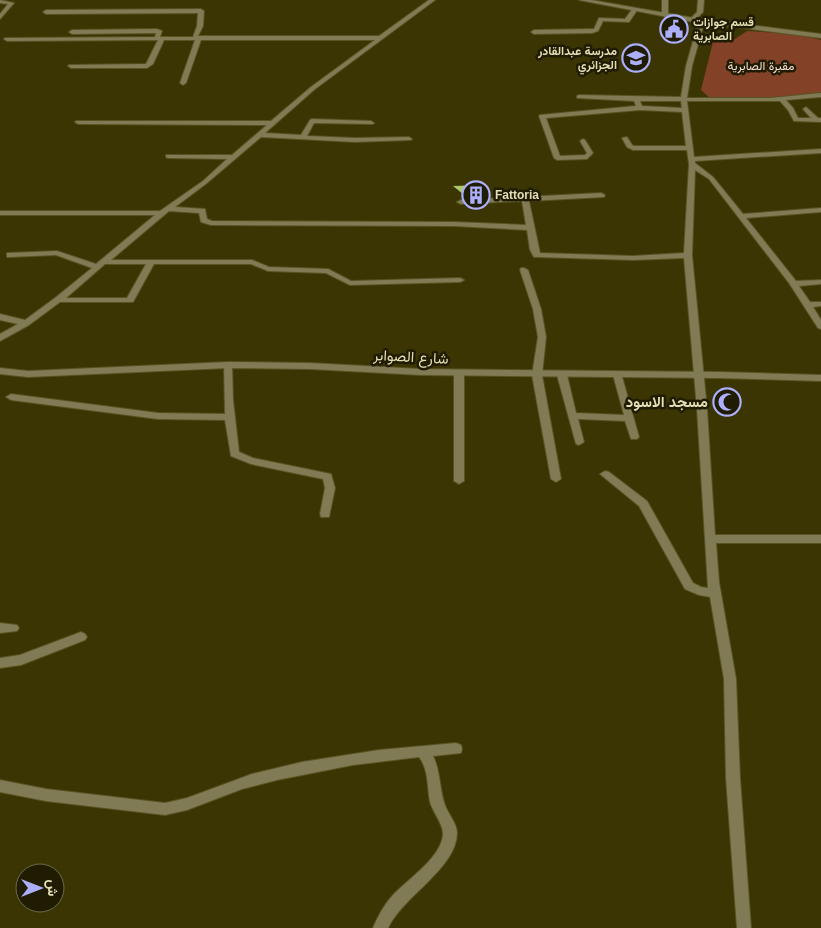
<svg xmlns="http://www.w3.org/2000/svg" width="821" height="928" font-family="Helvetica,Vazirmatn,sans-serif">
  <style>
    .green { fill: #834228 }
    .building { fill: #aec76a }
    .lines { fill: none; stroke-linecap: round; stroke-linejoin: round }
    .minor-casing { stroke: #595323; stroke-width: 2 }
    .tertiary-casing { stroke: #595323; stroke-width: 2 }
    .minor { fill: #807b55; fill-rule: evenodd }
    .tertiary { fill: #807b55; fill-rule: evenodd }
    .labels { text-anchor: middle; stroke-width: 5; stroke-linejoin: round; paint-order: stroke }
    .far-poi-label { font-size: 12px; font-weight: bold; fill: #e3deb5; stroke: #201c02; text-anchor: start }
    .far-park-label { font-size: 12px; fill: #f7ded5; stroke: #201c02 }
    .street-label { font-size: 15px; fill: #e3deb5; stroke: #201c02 }
    .poi-label { font-size: 15px; font-weight: bold; fill: #e3deb5; stroke: #201c02; text-anchor: end }
  </style>
  <rect width="100%" height="100%" fill="#3b3503"/>
  <!-- green -->
  <path class="green" d="M747,31l50,3 24,6v54l-47,6 -65,-3 -8,-7 13,-52 18,3z"/>
  <!-- building -->
  <path class="building" d="M485,185l3,12 -20,1 -15,-12z"/>
  <g class="lines">
    <!-- minor casing -->
    <g class="minor-casing">
      <g id="minor">
        <path d="M0,0l14,3 -14,16v-5l8,-10 -8,-1z"/>
        <path d="M429,0h6l-120,89 -50,44 36,2 9,-15 2,-1 59,2 3,2 -1,1 -59,-1 -7,13 48,2 54,-1 3,2 -1,1 -56,2 -94,-5 -54,46 -32,24 30,2 2,10 5,2 242,1 72,3 -4,-24 -61,3 -4,-2 4,-2 140,-7 4,2 -1,2 -75,4 11,52 93,3 51,-3 5,-89 -2,-14h-54l-6,-3 -5,-9 5,-1 5,8 2,1h52l-4,-34 -42,-2 -94,8 14,38 25,-1 2,-2 -7,-12 3,-2 2,1 8,13 -6,6 -30,1 -3,-2 -15,-42 1,-1 96,-9 -2,-5 -57,-3v-2l2,-1 102,2 5,-31 11,-39 -7,-8 7,-7 1,-12h6l-1,12 -7,7 7,8 -11,39 -5,32h84l50,-5v4l-35,3 7,8 5,10h13l-8,-9 3,-2 12,11h3v4l-27,-1 -6,-11 -8,-9h-93l7,56 127,-8v4l-126,8v2l18,14 30,37 78,-6v4l-75,6 50,63 25,-1v4l-22,2 11,16h11v4l-8,1 8,13v9l-3,-1 -29,-45 -80,-104 -14,-9 -3,85 15,154 8,126h106v8h-105l3,39 17,97 4,99 11,150h-14l-11,-150 -2,-99 -14,-82 -11,-2 -14,-6 -46,-83 -39,-32 5,-3 4,1 38,29 46,82 8,4 7,1 -11,-179 -13,-151 -51,2 -96,-3h-3l-4,-7 -3,-20 -73,-4 -243,-1 -10,-3 -2,-9 -30,-2 -58,49h141l17,7 59,2 23,12 109,-3 4,2 -4,2 -110,3 -24,-12 -58,-2 -17,-7h-97l-21,38h-73l-31,23 -29,16v-7l18,-10 -18,-4v-6l25,6 30,-22 37,-30 -36,-13 -46,2h-3v-4l50,-2 39,13 59,-49h-155v-4h160l43,-30 24,-22 -59,-1 -2,-1v-2h66l35,-30 -189,-1 -3,-2 1,-1h195l40,-34 64,-47h-174l-15,43 -3,2 -3,-2 15,-43h-31l-11,24 -6,4h-76l-3,-2 1,-1 77,-1 12,-24 -151,1 -3,-2 1,-1 150,-1 1,-4 -84,1 -3,-2 3,-2 85,-1 5,2 -2,6h33l4,-11 1,-13 -152,1 -3,-2 3,-2 155,-1 3,2 -1,15 -5,10h181zM640,101h41l1,7 -40,-2zM105,264h41l-19,34h-61z"/>
        <path d="M662,0h6v15l-3,2 -3,-2z"/>
        <path d="M633,8l5,1 -9,13 -26,-1 -5,10 -6,2 -58,1 -3,-2 3,-2 58,-1h2l5,-11 26,1z"/>
        <path d="M521,268h3l4,2 13,39 5,28 -4,38 19,104 -5,3 -5,-3 -19,-104 6,-38 -5,-28 -13,-39z"/>
        <path d="M228,362l4,3 1,35 6,52 14,6 78,16 4,14 -6,29h-8l-1,-3 5,-26 -2,-9 -72,-15 -20,-8 -6,-36 -67,-1 -147,-19 -5,-3 5,-3 147,19 67,1 -1,-49z"/>
        <path d="M459,370l5,3v108l-5,3 -5,-3v-108z"/>
        <path d="M562,372l5,3 9,38 48,2 -11,-40 2,-2h6l18,64 -2,2h-6l-6,-18 -47,-2 6,23 -5,3 -3,-1 -19,-69z"/>
        <path d="M0,623l17,2 2,3 -2,3 -17,2z"/>
        <path d="M81,632l4,2 2,3 -2,3 -64,25 -21,3v-10l20,-3z"/>
        <path d="M456,743l5,2 1,4 -1,4 -28,3c8,16 6,33 12,49 3,9 12,18 12,28 0,35 -54,63 -69,95h-15c5,-12 11,-23 20,-33 15,-16 49,-38 50,-61 0,-11 -10,-21 -13,-32 -3,-15 -1,-32 -11,-45l-66,8 -76,15 -35,9 -55,21 -22,5 -119,-14 -46,-9v-12l46,9 119,14 22,-5 65,-24 50,-12 77,-12z"/>
      </g>
    </g>
    <!-- tertiary casing -->
    <g class="tertiary-casing">
      <g id="tertiary">
        <path d="M579,0h12l103,18 127,16v4l-127,-16z"/>
        <path d="M228,362l82,1 111,6 298,3 102,3v6l-102,-3 -298,-3 -111,-6 -82,-1 -200,9 -28,-3v-6l28,3z"/>
      </g>
    </g>
    <!-- minor -->
    <use href="#minor" class="minor"/>
    <!-- tertiary -->
    <use href="#tertiary" class="tertiary"/>
  </g>
  <!-- icons -->
  <defs>
    <g id="civic-ring" transform="scale(1.4375)"><circle r="9.5" fill="#201c02" stroke="#acaffb" stroke-width="1.5"/><path d="M-.6-6.5H3V-4.5H.6V-3L4-1V1h2V6H-6V1h2V-1L-.6-3ZM-1.2 2.5V6h2.4V2.5Z" fill="#acaffb"/></g>
    <g id="school-ring" transform="scale(1.4375)"><circle r="9.5" fill="#201c02" stroke="#acaffb" stroke-width="1.5"/><path d="M0-5L7-2L0 1L-7-2ZM-4 1L0 2.5L4 1V4Q0 6-4 4Z" fill="#acaffb"/></g>
    <g id="building-ring" transform="scale(1.4375)"><circle r="9.5" fill="#201c02" stroke="#acaffb" stroke-width="1.5"/><path d="M-4-6H4V6H1V3H-1V6H-4ZM-2.5-4.3h1.7v1.8h-1.7ZM.8-4.3h1.7v1.8H.8ZM-2.5-1h1.7V.8h-1.7ZM.8-1h1.7V.8H.8Z" fill="#acaffb"/></g>
    <g id="mosque-ring" transform="scale(1.4375)"><circle r="9.5" fill="#201c02" stroke="#acaffb" stroke-width="1.5"/><path d="M3.5-4.9A6 6 0 1 0 3.5 4.9A5 5 0 1 1 3.5-4.9Z" fill="#acaffb"/></g>
  </defs>
  <g fill-rule="evenodd">
    <use href="#civic-ring" x="674" y="29"/>
    <use href="#school-ring" x="636" y="58"/>
    <use href="#building-ring" x="476" y="195"/>
    <use href="#mosque-ring" x="727" y="402"/>
  </g>
  <g class="labels">
    <!-- far-poi labels -->
    <g class="far-poi-label">
      <text x="693" y="26">قسم جوازات<tspan x="693" dy="14">الصابرية</tspan></text>
      <text x="617" y="55" text-anchor="end">مدرسة عبدالقادر<tspan x="617" dy="14">الجزائري</tspan></text>
      <text x="495" y="199">Fattoria</text>
    </g>
    <!-- far-park labels -->
    <g class="far-park-label">
      <text x="761" y="70">مقبرة الصابرية</text>
    </g>
    <!-- street labels -->
    <g class="street-label">
      <text transform="translate(411 357) rotate(3)" y="5">شارع الصوابر</text>
    </g>
    <!-- poi labels -->
    <g class="poi-label">
      <text x="708" y="407">مسجد الاسود</text>
    </g>
  </g>
  <!-- north arrow -->
  <g transform="translate(40 888) rotate(90)"><circle r="24" fill="#201c02" stroke="#6e6a4a"/>
  <path d="M0-4L9 19L0 12L-9 19Z" fill="#acaffb"/>
  <text y="-8" font-size="14" font-weight="bold" text-anchor="middle" fill="#e3deb5">ش</text>
  </g>
</svg>
